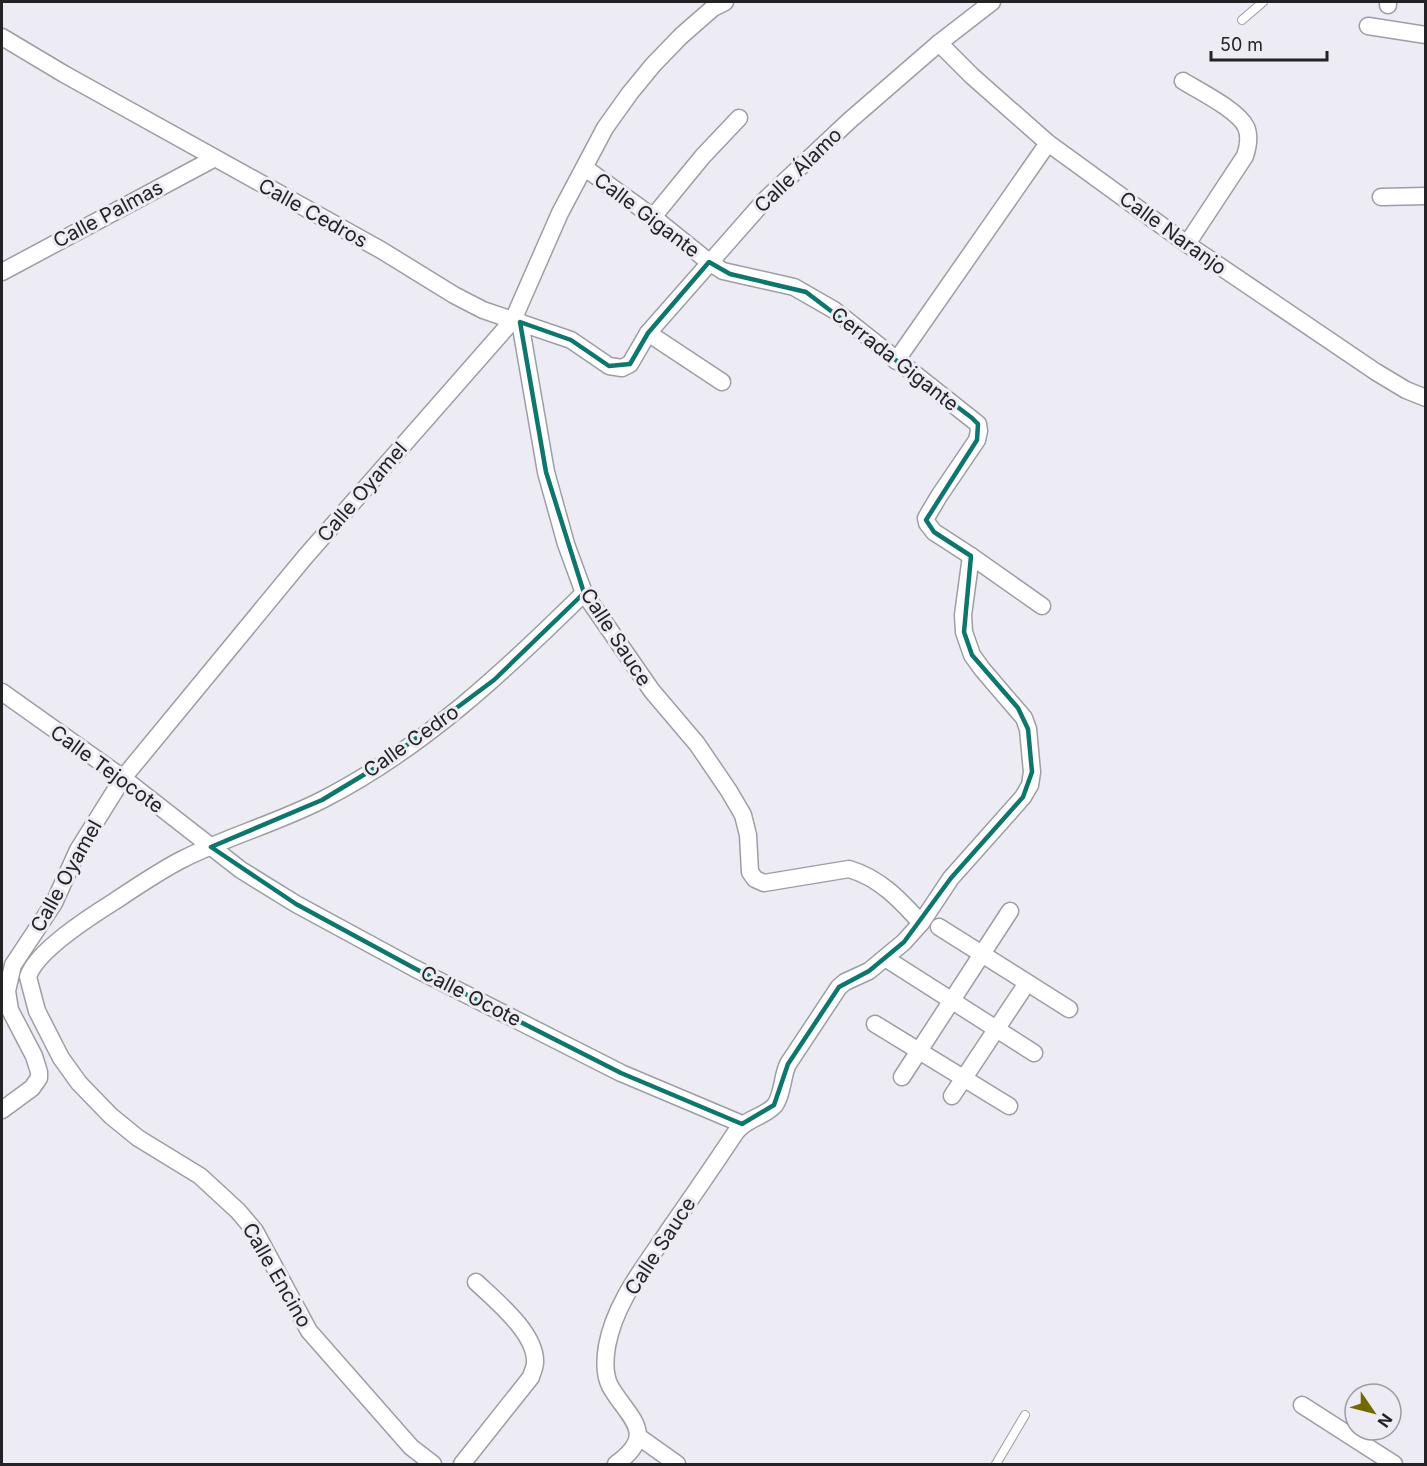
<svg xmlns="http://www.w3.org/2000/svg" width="1427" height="1466" font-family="Inter,sans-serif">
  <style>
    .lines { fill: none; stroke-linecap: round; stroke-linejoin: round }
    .lane-casing { stroke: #9d9da5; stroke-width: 10 }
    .street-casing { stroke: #9d9da5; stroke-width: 19 }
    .lane { stroke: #fff; stroke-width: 8 }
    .street { stroke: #fff; stroke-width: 16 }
    .marked { fill: none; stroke: #0f766e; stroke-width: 4.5; stroke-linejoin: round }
    .labels { text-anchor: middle; stroke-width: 6; stroke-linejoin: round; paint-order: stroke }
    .street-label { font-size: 20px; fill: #232326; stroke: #edecf5 }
  </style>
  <rect width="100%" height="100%" fill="#edecf5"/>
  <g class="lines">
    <!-- lane casing -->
    <g class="lane-casing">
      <g id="lane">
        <path d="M1242,20l21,-18"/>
        <path d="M996,1464l29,-49"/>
      </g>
    </g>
    <!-- street casing -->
    <g class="street-casing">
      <g id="street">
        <path d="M1388,5v-3"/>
        <path d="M1368,26l58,9"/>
        <path d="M2,37l62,37 317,176 73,45 29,15 88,30 38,26 13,2 8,-4 18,-31 117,-133 84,-79 90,-78 53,-41"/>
        <path d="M939,43l33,33 76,67 139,101 189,128 30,18 20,8"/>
        <path d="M1183,81c16,10 55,29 63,46 4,9 2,20 -1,29l-58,88"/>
        <path d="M585,168l68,49 56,45 14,9 71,16 40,23 144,114 1,7 -2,9 -38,56 -13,22 1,5 7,9 37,24 -8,59 1,17 8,23 10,14 42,49 4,11 4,43 -2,13 -7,12 -72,81 -30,45 -17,19 -35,29 -24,11 -6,5 -51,77c-6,12 -5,30 -13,41 -10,12 -27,12 -39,27 -22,33 -44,65 -67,98 -24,36 -54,72 -62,116 -2,12 -3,28 3,40 18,32 49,47 6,78"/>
        <path d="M1381,197l45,-1"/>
        <path d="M653,217l50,-61 36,-38"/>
        <path d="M2,272l213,-114"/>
        <path d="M520,322l26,150 20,72 18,49 68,98 45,53 32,47 14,24 5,20 2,37 5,7 9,4 85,-14c31,9 51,31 72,54"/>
        <path d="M648,333l74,49"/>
        <path d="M896,361l152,-218"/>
        <path d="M971,556l71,50"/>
        <path d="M2,692l121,86 118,92 55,34 118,64 207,105 121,51"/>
        <path d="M939,927l130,82"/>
        <path d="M885,958l149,95"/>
        <path d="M875,1024l134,82"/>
        <path d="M902,1077l108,-166"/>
        <path d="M952,1096l75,-113"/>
        <path d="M2,1110l30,-22 7,-10v-6l-5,-16 -24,-46 -3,-19 6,-26 41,-62 24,-53 45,-72 182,-221 208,-237 47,-107 45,-85 25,-35 23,-28 28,-29 32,-28 12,-6"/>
        <path d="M1302,1405l92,59"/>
        <path d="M639,1437l38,27"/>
        <path d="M433,1464l-22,-17 -102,-116 -54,-100 -17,-20 -38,-35 -62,-38 -27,-22 -32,-33 -18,-25 -24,-47 -9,-34c8,-26 63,-61 87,-76 21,-14 43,-29 66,-41 45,-23 96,-37 141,-60 100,-51 183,-129 262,-207"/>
        <path d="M462,1464l69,-87c1,-4 4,-10 4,-14 2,-29 -40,-63 -59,-81"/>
      </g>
    </g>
    <!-- lane -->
    <use href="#lane" class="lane"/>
    <!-- street -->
    <use href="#street" class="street"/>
  </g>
  <!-- marked area -->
  <path class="marked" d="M709,262l21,12 76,18 166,126 6,6 -1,16 -51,80 8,12 37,24 -7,76 8,23 46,53 10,21 4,43 -9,25 -72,81 -47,64 -35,29 -30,16 -51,77 -14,41 -32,19 -121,-51 -207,-105 -118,-64 -85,-57 111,-47 58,-35 114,-85 90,-87 -38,-121 -26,-150 51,18 38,26 21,-2 18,-31z"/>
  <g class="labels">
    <!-- street labels -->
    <g class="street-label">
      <text transform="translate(798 170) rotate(-44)" y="7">Calle Álamo</text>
      <text transform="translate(313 213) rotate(29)" y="7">Calle Cedros</text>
      <text transform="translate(108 214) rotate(-28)" y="7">Calle Palmas</text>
      <text transform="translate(647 215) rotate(37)" y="7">Calle Gigante</text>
      <text transform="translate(1173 233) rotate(36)" y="7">Calle Naranjo</text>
      <text transform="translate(895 359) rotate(38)" y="7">Cerrada Gigante</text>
      <text transform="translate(362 492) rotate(-49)" y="7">Calle Oyamel</text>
      <text transform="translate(616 637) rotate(57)" y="7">Calle Sauce</text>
      <text transform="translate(411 741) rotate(-35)" y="7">Calle Cedro</text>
      <text transform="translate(107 769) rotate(36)" y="7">Calle Tejocote</text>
      <text transform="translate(66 876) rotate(-61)" y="7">Calle Oyamel</text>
      <text transform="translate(471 996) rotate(27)" y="7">Calle Ocote</text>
      <text transform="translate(660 1246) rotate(-57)" y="7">Calle Sauce</text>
      <text transform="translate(277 1275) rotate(60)" y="7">Calle Encino</text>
    </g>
  </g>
  <!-- border -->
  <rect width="1427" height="1466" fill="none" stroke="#232326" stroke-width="6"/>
  <!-- north arrow -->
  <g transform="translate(1373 1412) rotate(125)"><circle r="28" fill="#edecf5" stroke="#9c9ca2" stroke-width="1.5"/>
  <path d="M0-4.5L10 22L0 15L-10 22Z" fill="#726900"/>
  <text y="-9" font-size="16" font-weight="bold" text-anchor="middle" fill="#232326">N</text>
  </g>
  <!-- scale -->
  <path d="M1211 51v9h116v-9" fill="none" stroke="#232326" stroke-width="3"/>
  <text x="1220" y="51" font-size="18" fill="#232326" stroke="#edecf5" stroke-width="4.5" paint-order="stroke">50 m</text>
</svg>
